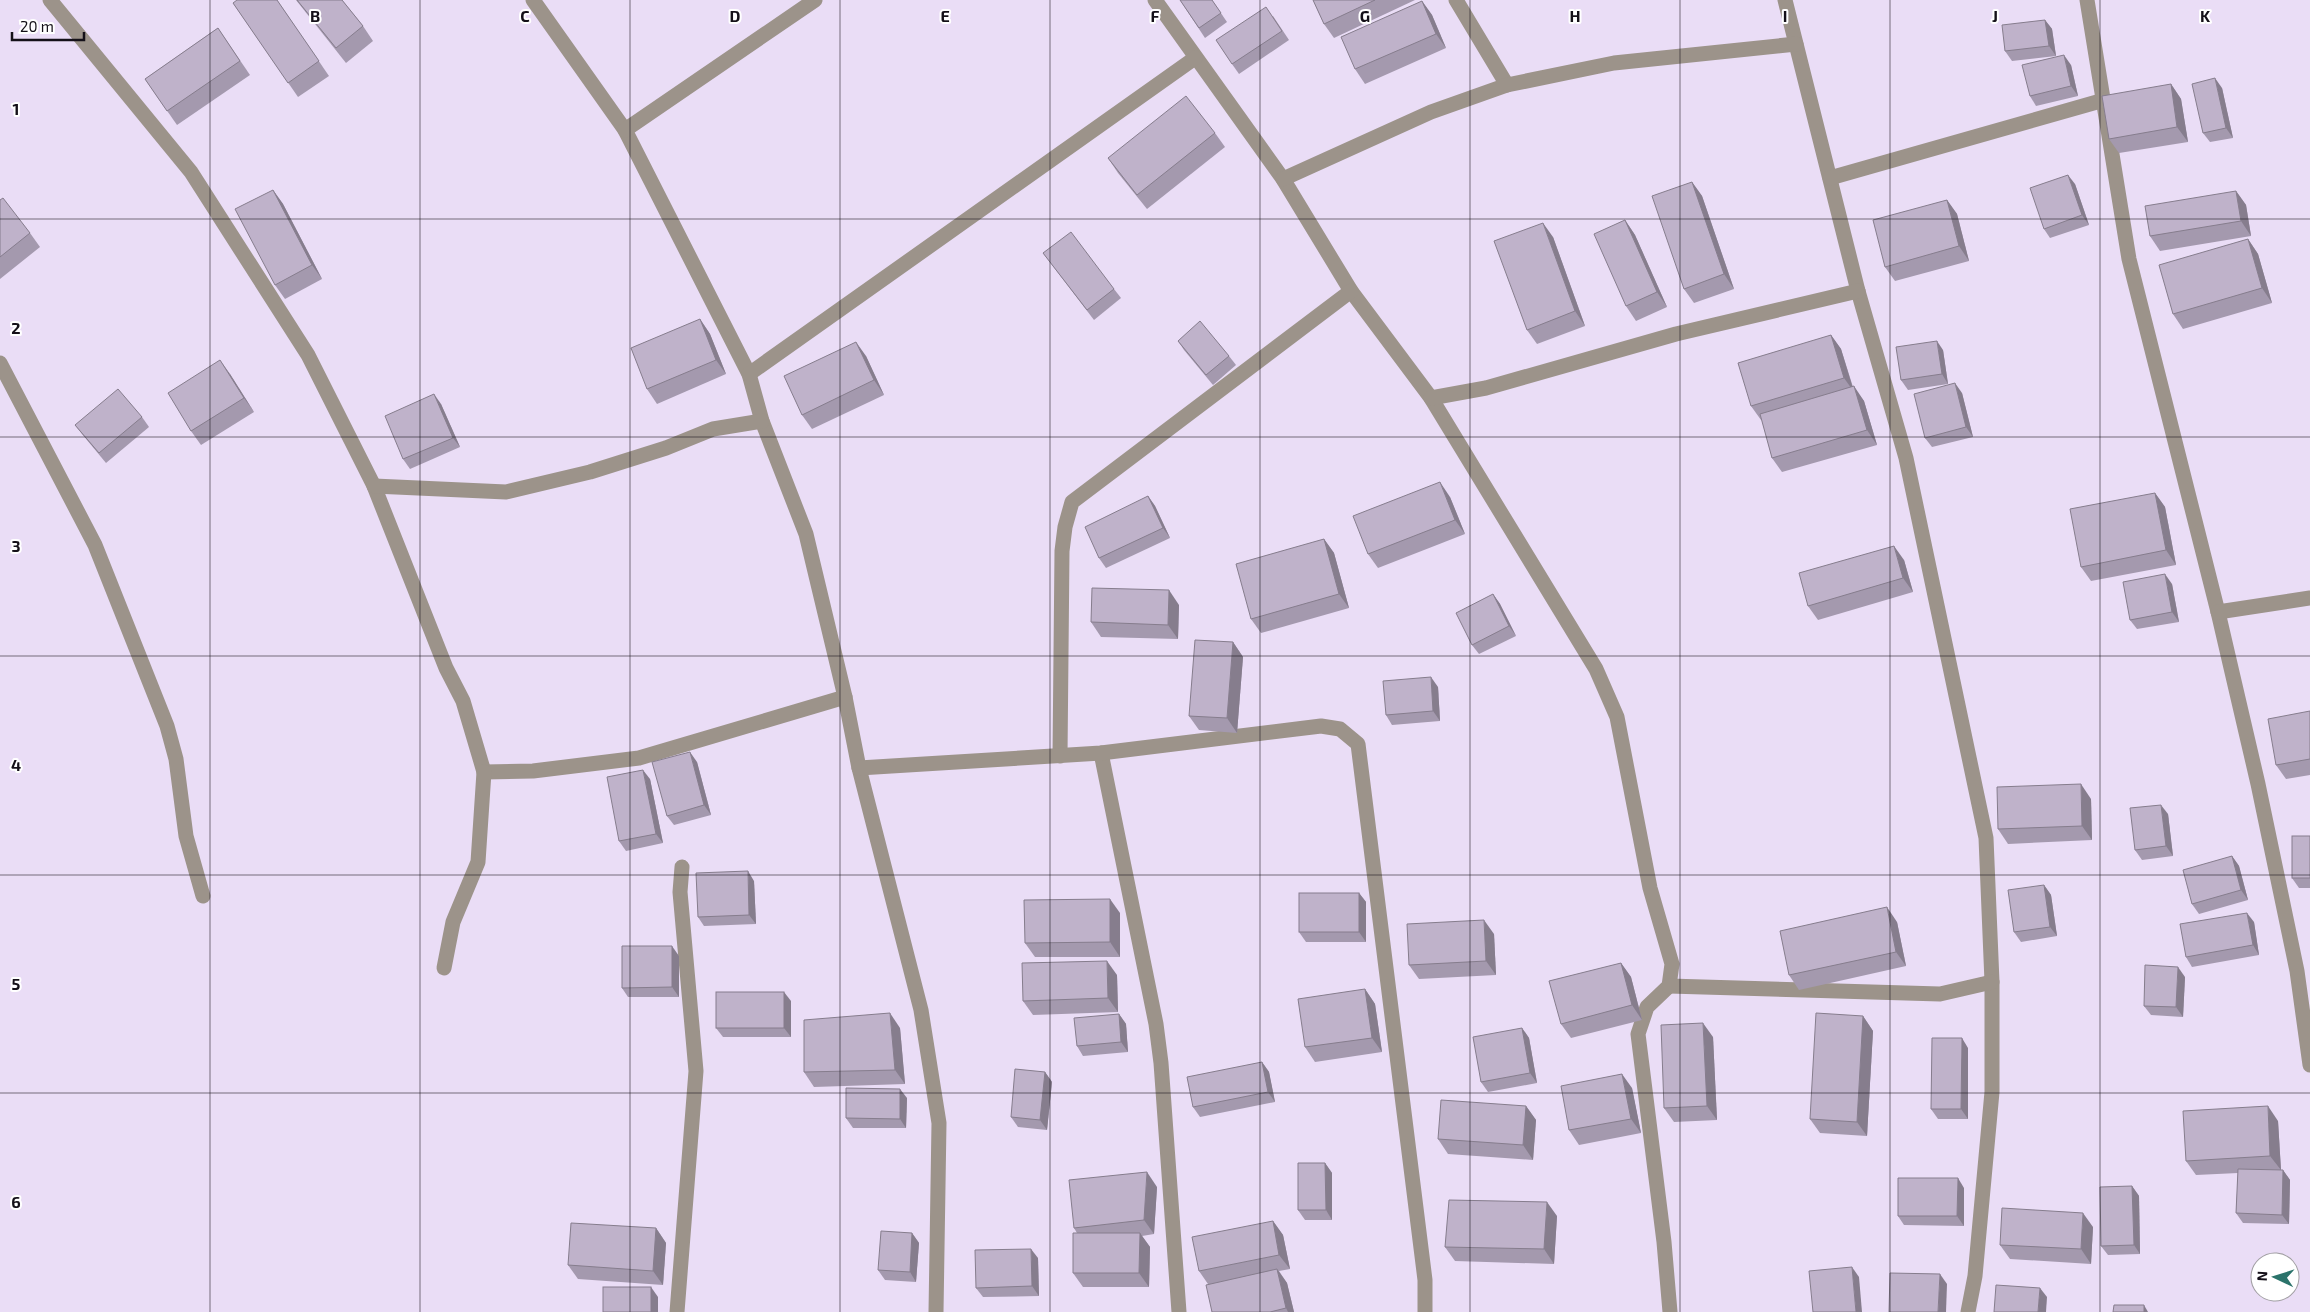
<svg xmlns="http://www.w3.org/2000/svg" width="2310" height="1312" font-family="'Exo 2',sans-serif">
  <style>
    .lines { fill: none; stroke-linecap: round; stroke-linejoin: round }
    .street { stroke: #9c938a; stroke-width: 15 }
    .wall { fill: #a499ae }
    .shaded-wall { fill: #867d8d }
    .building { fill: #bfb2ca; stroke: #867d8d }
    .grid { fill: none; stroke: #141018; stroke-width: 1; stroke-opacity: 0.55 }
    .grid-label { font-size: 16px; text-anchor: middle; font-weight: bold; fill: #141018; stroke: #fff; stroke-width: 4; stroke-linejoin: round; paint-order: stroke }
  </style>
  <rect width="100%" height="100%" fill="#eaddf6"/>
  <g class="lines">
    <!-- street -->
    <g class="street">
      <path d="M50,0l141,172 117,183 66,131 72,182 17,33 21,71 49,-1 106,-13 206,-61"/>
      <path d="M533,0l92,130 124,244 13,47 44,113 39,163 14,71 62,242 18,113 -3,189"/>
      <path d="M1155,0l128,179 68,112 80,107 165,271 21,48 33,171 22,76 -3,22 -22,21 -9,27 26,208 6,70"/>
      <path d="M1456,0l51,85"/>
      <path d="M1785,0l73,291 48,167 80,380 6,144v110l-17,184 -7,36"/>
      <path d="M2087,0l42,259 89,353 40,172 39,187 13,94"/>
      <path d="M625,130l190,-130"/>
      <path d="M1830,178l274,-78"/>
      <path d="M1283,179l148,-67 76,-27 107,-22 182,-19"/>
      <path d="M0,363l95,182 72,181 9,33 10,77 17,60"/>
      <path d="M749,374l446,-316"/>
      <path d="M1431,398l55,-10 190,-54 182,-43"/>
      <path d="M374,486l132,6 84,-20 76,-24 47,-19 49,-8"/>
      <path d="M2218,612l92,-14"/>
      <path d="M1101,753l55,271 5,39 18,249"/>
      <path d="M1060,756l2,-205 3,-24 7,-25 279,-211"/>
      <path d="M859,768l242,-15 220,-27 19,3 18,15 67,536v32"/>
      <path d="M444,968l9,-46 25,-60 6,-90"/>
      <path d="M1669,986l271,8 52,-12"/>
      <path d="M677,1312l19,-241 -16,-179 2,-25"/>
    </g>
  </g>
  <!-- wall -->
  <g class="wall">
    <path d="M277,0l52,76 -31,21 -65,-94z"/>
    <path d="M296,0h46l21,26 10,15 -27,22z"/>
    <path d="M1180,0h32l15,22 -22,16z"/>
    <path d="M1313,0h102l-81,38 -10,-14z"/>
    <path d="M1422,1l10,14 14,33 -81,36 -10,-15z"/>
    <path d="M1273,16l16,24 -50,34 -7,-10z"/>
    <path d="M2045,20l7,9 4,27 -44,5 -7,-10z"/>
    <path d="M218,28l32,47 -73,50 -32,-46z"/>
    <path d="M2071,65l7,31 -42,10 -6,-10z"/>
    <path d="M2171,84l10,15 7,43 -69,11 -10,-14z"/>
    <path d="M2222,88l11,50 -23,4 -7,-9z"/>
    <path d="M1215,133l10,14 -78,62 -29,-36 -10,-15z"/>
    <path d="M1692,182l10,14 32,93 -40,14 -10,-14z"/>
    <path d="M2075,184l14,41 -39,13 -6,-9z"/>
    <path d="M273,190l10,14 39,75 -37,20 -10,-14z"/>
    <path d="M2236,191l10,14 5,31 -91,15 -10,-15z"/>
    <path d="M0,200l30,33 10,14 -40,32z"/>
    <path d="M1947,200l10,14 12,47 -74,20 -10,-14z"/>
    <path d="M1625,220l10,15 32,72 -31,14 -10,-15z"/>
    <path d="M1553,237l32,89 -48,18 -10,-14z"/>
    <path d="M2248,239l10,15 14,49 -89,26 -10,-15z"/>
    <path d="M1043,253l71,36 7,9 -27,22z"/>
    <path d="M700,319l10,15 16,40 -69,30 -10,-15z"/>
    <path d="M1831,335l10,14 12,38 11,14 13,44 -95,27 -10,-14 -10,-38h-1l-10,-14z"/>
    <path d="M1178,341l51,15 7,9 -23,20 -29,-35z"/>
    <path d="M1943,350l5,34 -40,6 -7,-10z"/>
    <path d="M866,356l18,39 -72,34 -10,-14z"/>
    <path d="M230,374l24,38 -53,33 -10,-14z"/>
    <path d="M1962,393l11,44 -41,10 -7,-9z"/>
    <path d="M441,404l19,43 -50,22 -7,-10z"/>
    <path d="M142,417l7,10 -43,36 -24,-29 -7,-9z"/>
    <path d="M2155,493l10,14 11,58 -85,16 -10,-14z"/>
    <path d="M1148,496l7,10 15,32 -64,30 -7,-10z"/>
    <path d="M1450,497l15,37 -87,34 -10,-14z"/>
    <path d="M1324,539l10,14 15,55 -88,25 -10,-14z"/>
    <path d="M1904,560l9,32 -95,28 -10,-14z"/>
    <path d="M2172,584l7,38 -42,7 -7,-9z"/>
    <path d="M1493,594l7,10 16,32 -37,18 -7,-9z"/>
    <path d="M1179,605l-1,34 -77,-2 -10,-15z"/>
    <path d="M1233,642l10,15 -6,76 -38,-3 -10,-14z"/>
    <path d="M1438,687l2,34 -48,4 -6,-10z"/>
    <path d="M2310,711v64l-24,4 -10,-14z"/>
    <path d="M697,762l14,53 -37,10 -7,-9z"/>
    <path d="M650,779l13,64 -37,8 -7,-10z"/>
    <path d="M2091,799l1,41 -84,4 -10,-15z"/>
    <path d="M2168,814l5,42 -31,4 -7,-10z"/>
    <path d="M2310,836v52h-11l-7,-10z"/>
    <path d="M2232,856l7,10 9,34 -49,14 -7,-10z"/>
    <path d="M754,881l2,43 -52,2 -6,-9z"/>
    <path d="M2044,885l7,10 6,41 -36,6 -7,-10z"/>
    <path d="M1359,893l7,9v40h-60l-7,-10z"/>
    <path d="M1120,913v44h-85l-10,-14z"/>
    <path d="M1897,922l9,44 -107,24 -10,-15z"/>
    <path d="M2254,922l5,33 -67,12 -6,-10z"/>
    <path d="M1494,934l2,41 -77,4 -10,-14z"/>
    <path d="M679,956v41h-51l-6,-9z"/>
    <path d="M1621,963l10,14 11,43 -71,18 -10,-14z"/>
    <path d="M1117,975l1,37 -85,3 -10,-14z"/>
    <path d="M2185,977l-2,40 -32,-2 -7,-9z"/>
    <path d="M1365,989l10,15 7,48 -67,10 -10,-15z"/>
    <path d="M791,1001v36h-68l-7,-9z"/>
    <path d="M1119,1014l7,10 2,28 -45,4 -6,-10z"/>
    <path d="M1863,1016l10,15 -6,105 -47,-3 -10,-14z"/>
    <path d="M900,1028l5,56 -91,3 -10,-15z"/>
    <path d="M1522,1028l7,10 8,45 -49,9 -7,-10z"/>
    <path d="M1713,1037l4,83 -43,2 -10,-14z"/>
    <path d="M1968,1048v71h-30l-7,-10z"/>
    <path d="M1262,1062l7,10 6,30 -75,15 -7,-10z"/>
    <path d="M1045,1072l7,10 -5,48 -29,-3 -7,-10z"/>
    <path d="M1632,1088l9,45 -62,12 -10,-15z"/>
    <path d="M907,1098l-1,30h-53l-7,-10z"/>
    <path d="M1526,1106l10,14 -3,40 -85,-6 -10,-15z"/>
    <path d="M2278,1121l3,49h2l7,10 -1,44 -46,-1 -7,-10 2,-40 -42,2 -10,-14z"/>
    <path d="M1325,1163l7,10v47h-27l-7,-10z"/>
    <path d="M2132,1186l7,10 1,58 -32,1 -7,-9z"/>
    <path d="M1157,1187l-3,47 -12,2 8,11 -1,40h-66l-10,-14 4,-40 -3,-5z"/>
    <path d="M1964,1188v38l-60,-1 -6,-9z"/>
    <path d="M1557,1216l-3,48 -99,-3 -10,-14z"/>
    <path d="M1273,1221l10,14 7,34 -11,2 8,12 7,29h-82l-4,-28 -9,-13z"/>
    <path d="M2093,1227l-2,37 -81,-5 -10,-14z"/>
    <path d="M656,1228l10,15 -3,42 -85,-6 -10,-14z"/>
    <path d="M912,1233l7,10 -3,39 -31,-2 -7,-10z"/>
    <path d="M1038,1258l1,38 -56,1 -7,-9z"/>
  </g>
  <!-- shaded-wall -->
  <g class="shaded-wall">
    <path d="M1422,1l10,14 14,33 -10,-14z"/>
    <path d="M2045,20l7,9 4,27 -7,-10z"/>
    <path d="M2064,55l7,10 7,31 -7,-10z"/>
    <path d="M2215,78l7,10 11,50 -7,-10z"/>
    <path d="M2171,84l10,15 7,43 -11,-15z"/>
    <path d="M2068,175l7,9 14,41 -7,-10z"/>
    <path d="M1692,182l10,14 32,93 -10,-15z"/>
    <path d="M273,190l10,14 39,75 -10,-14z"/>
    <path d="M2236,191l10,14 5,31 -10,-15z"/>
    <path d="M1947,200l10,14 12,47 -10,-15z"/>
    <path d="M1625,220l10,15 32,72 -10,-15z"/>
    <path d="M1543,223l10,14 32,89 -10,-15z"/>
    <path d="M2248,239l10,15 14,49 -10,-15z"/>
    <path d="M700,319l10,15 16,40 -10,-14z"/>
    <path d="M1831,335l10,14 13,43 -10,-14z"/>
    <path d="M1937,341l6,9 5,34 -6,-10z"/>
    <path d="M856,342l10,14 18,39 -10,-15z"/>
    <path d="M220,360l10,14 24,38 -10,-14z"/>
    <path d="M1955,383l7,10 11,44 -7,-10z"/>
    <path d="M1854,386l10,15 13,44 -10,-15z"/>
    <path d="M434,394l7,10 19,43 -7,-9z"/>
    <path d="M1440,482l10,15 15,37 -10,-14z"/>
    <path d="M2155,493l10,14 11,58 -10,-15z"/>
    <path d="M1148,496l7,10 15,32 -7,-10z"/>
    <path d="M1324,539l10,14 15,55 -10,-14z"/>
    <path d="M1894,546l10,14 9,32 -10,-14z"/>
    <path d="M2165,574l7,10 7,38 -7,-10z"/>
    <path d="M1169,590l10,15 -1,34 -10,-14z"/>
    <path d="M1493,594l7,10 16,32 -7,-10z"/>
    <path d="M1233,642l10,15 -6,76 -10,-15z"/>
    <path d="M1431,677l7,10 2,34 -7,-10z"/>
    <path d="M690,752l7,10 14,53 -7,-10z"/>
    <path d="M643,770l7,9 13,64 -7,-9z"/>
    <path d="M2081,784l10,15 1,41 -10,-14z"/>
    <path d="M2161,805l7,9 5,42 -7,-10z"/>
    <path d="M2232,856l7,10 9,34 -7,-10z"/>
    <path d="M748,871l6,10 2,43 -7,-9z"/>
    <path d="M2044,885l7,10 6,41 -7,-9z"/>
    <path d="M1359,893l7,9v40l-7,-10z"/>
    <path d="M1110,899l10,14v44l-10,-15z"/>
    <path d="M1887,907l10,15 9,44 -10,-14z"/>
    <path d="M2247,913l7,9 5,33 -6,-10z"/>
    <path d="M1484,920l10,14 2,41 -10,-14z"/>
    <path d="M672,946l7,10v41l-7,-10z"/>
    <path d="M1107,961l10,14 1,37 -10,-14z"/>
    <path d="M1621,963l10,14 11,43 -10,-15z"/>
    <path d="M2178,967l7,10 -2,40 -7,-10z"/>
    <path d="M1365,989l10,15 7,48 -10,-14z"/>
    <path d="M784,992l7,9v36l-7,-9z"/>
    <path d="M890,1013l10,15 5,56 -10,-14z"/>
    <path d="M1119,1014l7,10 2,28 -7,-10z"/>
    <path d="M1863,1016l10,15 -6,105 -10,-14z"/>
    <path d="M1703,1023l10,14 4,83 -10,-14z"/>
    <path d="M1522,1028l7,10 8,45 -7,-10z"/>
    <path d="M1962,1038l6,10v71l-7,-10z"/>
    <path d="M1262,1062l7,10 6,30 -7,-10z"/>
    <path d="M1045,1072l7,10 -5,48 -7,-10z"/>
    <path d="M1622,1074l10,14 9,45 -10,-14z"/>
    <path d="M900,1089l7,9 -1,30 -6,-9z"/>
    <path d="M1526,1106l10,14 -3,40 -10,-15z"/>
    <path d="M2268,1106l10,15 3,49 -11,-14z"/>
    <path d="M1325,1163l7,10v47l-6,-10z"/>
    <path d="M2283,1170l7,10 -1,44 -7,-9z"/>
    <path d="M1147,1172l10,15 -3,47 -10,-14z"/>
    <path d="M1958,1178l6,10v38l-7,-10z"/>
    <path d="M2132,1186l7,10 1,58 -6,-9z"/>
    <path d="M1547,1202l10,14 -3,48 -10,-15z"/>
    <path d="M2083,1213l10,14 -2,37 -10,-15z"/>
    <path d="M1273,1221l10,14 7,34 -11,-14z"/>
    <path d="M656,1228l10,15 -3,42 -10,-14z"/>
    <path d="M912,1233l7,10 -3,39 -6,-10z"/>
    <path d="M1140,1233l10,14 -1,40 -10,-14z"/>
    <path d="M1031,1249l7,9 1,38 -7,-10z"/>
    <path d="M1852,1267l7,10 3,35h-6z"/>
    <path d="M1277,1269l10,14 7,29h-6l-2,-4z"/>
    <path d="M1940,1274l7,10 -1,28h-8z"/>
    <path d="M651,1287l7,10v15h-7z"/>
    <path d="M2040,1288l7,9 -1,15h-8z"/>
    <path d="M2144,1305l4,7h-4z"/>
  </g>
  <!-- building -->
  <g class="building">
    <path d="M237,0h40l42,61 -31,22 -55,-80z"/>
    <path d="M297,0h45l21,26 -27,22z"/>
    <path d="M1180,0h32l9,13 -22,15z"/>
    <path d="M1313,0h62l-51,24z"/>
    <path d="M1422,1l14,33 -81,35 -14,-32z"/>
    <path d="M1266,7l16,24 -50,33 -16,-24z"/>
    <path d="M2045,20l4,26 -44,5 -3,-26z"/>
    <path d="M218,28l22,33 -73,50 -22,-32z"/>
    <path d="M2064,55l7,31 -41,10 -8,-31z"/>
    <path d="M2215,78l11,50 -23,5 -11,-49z"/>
    <path d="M2171,84l6,43 -68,12 -7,-43z"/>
    <path d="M1186,96l29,37 -78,62 -29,-37z"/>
    <path d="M2068,175l14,40 -38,14 -14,-41z"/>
    <path d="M1692,182l32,92 -40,15 -32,-93z"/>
    <path d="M273,190l39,75 -37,20 -40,-76z"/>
    <path d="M2236,191l5,30 -91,15 -5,-30z"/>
    <path d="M3,198l27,35 -30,24v-57z"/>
    <path d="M1947,200l12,46 -74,21 -12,-47z"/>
    <path d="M1625,220l32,72 -31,14 -32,-72z"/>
    <path d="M1543,223l32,88 -48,19 -33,-89z"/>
    <path d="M1071,232l43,57 -27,21 -44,-57z"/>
    <path d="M2248,239l14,49 -89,26 -14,-49z"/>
    <path d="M700,319l16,41 -69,29 -16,-41z"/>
    <path d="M1200,321l29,35 -23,19 -28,-34z"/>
    <path d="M1831,335l13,43 -93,28 -13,-43z"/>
    <path d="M1937,341l5,33 -41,6 -5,-33z"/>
    <path d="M856,342l18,38 -72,35 -18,-39z"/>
    <path d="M220,360l24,38 -53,33 -23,-38z"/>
    <path d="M1955,383l11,44 -41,11 -11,-44z"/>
    <path d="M1854,386l13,44 -95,28 -12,-44z"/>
    <path d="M118,389l24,28 -43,36 -24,-28z"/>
    <path d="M434,394l19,44 -50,21 -18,-43z"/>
    <path d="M1440,482l15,38 -87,34 -15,-38z"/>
    <path d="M2155,493l11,57 -85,17 -11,-58z"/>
    <path d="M1148,496l15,32 -64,30 -14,-31z"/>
    <path d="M1324,539l15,55 -88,25 -15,-55z"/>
    <path d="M1894,546l9,32 -95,28 -9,-33z"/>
    <path d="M2165,574l7,38 -42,8 -7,-38z"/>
    <path d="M1092,588l77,2 -1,35 -77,-3z"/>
    <path d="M1493,594l16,32 -37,19 -16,-32z"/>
    <path d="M1195,640l38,2 -6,76 -38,-2z"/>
    <path d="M1431,677l2,34 -47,4 -3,-34z"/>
    <path d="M2310,711v48l-34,6 -8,-46z"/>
    <path d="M690,752l14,53 -37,11 -15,-54z"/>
    <path d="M643,770l13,64 -37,7 -12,-64z"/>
    <path d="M2081,784l1,42 -84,3 -1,-42z"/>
    <path d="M2161,805l5,41 -31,4 -5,-42z"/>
    <rect x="2292" y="836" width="18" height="42"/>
    <path d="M2232,856l9,34 -49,14 -9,-34z"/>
    <path d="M748,871l1,44 -51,2 -2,-44z"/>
    <path d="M2044,885l6,42 -36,5 -6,-42z"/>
    <rect x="1299" y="893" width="60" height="39"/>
    <path d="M1110,899v43l-85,1 -1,-43z"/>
    <path d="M1887,907l9,45 -107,23 -9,-44z"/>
    <path d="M2247,913l6,32 -67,12 -6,-33z"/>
    <path d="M1484,920l2,41 -77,4 -2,-41z"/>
    <path d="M622,946h50v41l-50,1z"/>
    <path d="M1107,961l1,37 -85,3 -1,-38z"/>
    <path d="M1621,963l11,42 -71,19 -12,-43z"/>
    <path d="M2145,965l33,2 -2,40 -32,-1z"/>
    <path d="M1365,989l7,49 -67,9 -7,-48z"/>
    <rect x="716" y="992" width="68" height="36"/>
    <path d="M890,1013l5,57 -91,2v-52z"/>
    <path d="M1816,1013l47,3 -6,106 -47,-3z"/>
    <path d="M1119,1014l2,28 -44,4 -3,-28z"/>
    <path d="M1703,1023l4,83 -43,2 -3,-83z"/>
    <path d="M1522,1028l8,45 -49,9 -8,-45z"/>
    <path d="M1932,1038h30l-1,71h-30z"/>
    <path d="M1262,1062l6,30 -75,15 -6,-30z"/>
    <path d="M1015,1069l30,3 -5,48 -29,-3z"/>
    <path d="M1622,1074l9,45 -62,11 -8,-44z"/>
    <path d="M846,1088l54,1v30l-54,-1z"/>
    <path d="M1441,1100l85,6 -3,39 -85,-6z"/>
    <path d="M2268,1106l2,50 -84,5 -3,-50z"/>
    <path d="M1298,1163h27l1,47h-28z"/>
    <path d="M2238,1169l45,1 -1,45 -46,-2z"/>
    <path d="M1147,1172l-3,48 -70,8 -5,-48z"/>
    <path d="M1898,1178h60l-1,38h-59z"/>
    <path d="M2132,1186l2,59 -33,1 -1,-59z"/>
    <path d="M1449,1200l98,2 -3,47 -99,-2z"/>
    <path d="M2002,1208l81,5 -2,36 -81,-4z"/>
    <path d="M1273,1221l6,34 -80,16 -7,-34z"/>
    <path d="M571,1223l85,5 -3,43 -85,-6z"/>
    <path d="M881,1231l31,2 -2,39 -32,-2z"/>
    <path d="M1073,1233h67l-1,40h-66z"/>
    <path d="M1031,1249l1,37 -56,2 -1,-38z"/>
    <path d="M1852,1267l4,45h-43l-4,-41z"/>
    <path d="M1277,1269l9,39 -16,4h-58l-6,-27z"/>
    <path d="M1890,1273l50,1 -2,38h-49z"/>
    <path d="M1996,1285l44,3 -2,24h-44z"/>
    <rect x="603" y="1287" width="48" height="25"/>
    <path d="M2114,1305h30v7h-31z"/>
  </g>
  <!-- grid -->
  <path class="grid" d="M210,0v1312M420,0v1312M630,0v1312M840,0v1312M1050,0v1312M1260,0v1312M1470,0v1312M1680,0v1312M1890,0v1312M2100,0v1312M0,219h2310M0,437h2310M0,656h2310M0,875h2310M0,1093h2310"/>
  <g class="grid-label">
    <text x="315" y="22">B</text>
    <text x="525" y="22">C</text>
    <text x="735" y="22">D</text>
    <text x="945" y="22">E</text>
    <text x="1155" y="22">F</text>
    <text x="1365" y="22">G</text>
    <text x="1575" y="22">H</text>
    <text x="1785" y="22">I</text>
    <text x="1995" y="22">J</text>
    <text x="2205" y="22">K</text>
    <text x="16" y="115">1</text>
    <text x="16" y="334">2</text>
    <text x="16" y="552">3</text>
    <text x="16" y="771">4</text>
    <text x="16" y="990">5</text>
    <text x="16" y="1208">6</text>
  </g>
  <!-- north arrow -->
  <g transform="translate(2275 1277) rotate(274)"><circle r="24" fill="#ffffff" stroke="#a19fa3"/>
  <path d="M0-4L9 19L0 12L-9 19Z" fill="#2b736b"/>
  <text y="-8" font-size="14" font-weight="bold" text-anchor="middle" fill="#141018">N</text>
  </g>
  <!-- scale -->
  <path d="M12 32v8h72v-8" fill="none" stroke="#141018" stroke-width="2.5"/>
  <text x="20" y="32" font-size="15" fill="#141018" stroke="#ffffff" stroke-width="4" paint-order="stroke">20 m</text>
</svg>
